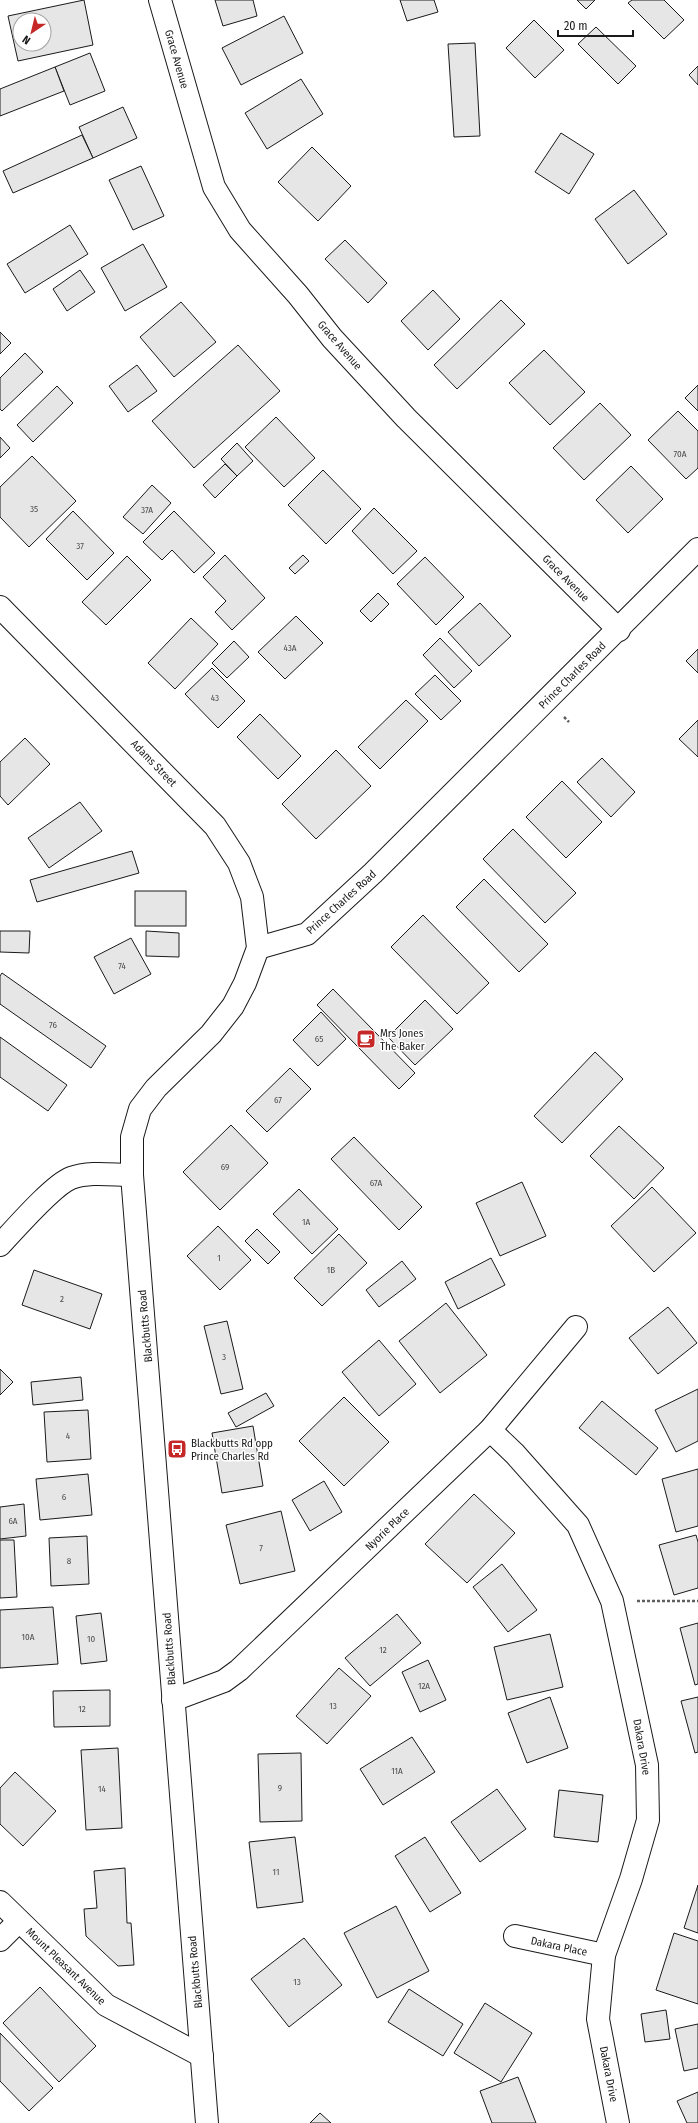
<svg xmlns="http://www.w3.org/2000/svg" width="698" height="2123" font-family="'Fira Sans Condensed',sans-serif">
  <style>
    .building { fill: #e6e6e6; stroke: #1a1a1a; fill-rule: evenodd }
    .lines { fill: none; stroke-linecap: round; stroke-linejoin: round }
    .minor-casing { stroke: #1a1a1a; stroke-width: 24 }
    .path { stroke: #5f5f5f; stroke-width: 2.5; stroke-dasharray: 3 2; stroke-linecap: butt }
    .minor { stroke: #fff; stroke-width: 22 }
    .labels { text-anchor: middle; stroke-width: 3; stroke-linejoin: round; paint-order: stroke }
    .number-label { font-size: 9px; fill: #4d4d4d }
    .street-label { font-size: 11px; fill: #1a1a1a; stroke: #fff }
    .poi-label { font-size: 11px; fill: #1a1a1a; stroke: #fff; text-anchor: start }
  </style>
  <rect width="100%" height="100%" fill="#fff"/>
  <!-- building -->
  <g class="building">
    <path d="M84,0l9,45 -75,16 -10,-45zM20,20h24v24h-24z"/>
    <path d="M215,0h38l4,16 -34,10z"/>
    <path d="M400,0h34l4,12 -31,9z"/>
    <path d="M577,0h18l-9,9z"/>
    <path d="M632,0h32l20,20 -20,19 -36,-36z"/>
    <path d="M284,16l19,37 -62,32 -19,-37z"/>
    <path d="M534,20l30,30 -29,28 -29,-30z"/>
    <path d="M596,27l40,39 -18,18 -40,-40z"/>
    <path d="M475,43l5,93 -26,1 -6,-93z"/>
    <path d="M90,53l15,38 -35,14 -15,-38z"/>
    <path d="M698,66v19l-9,-10z"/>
    <path d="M55,67l9,24 -64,25v-27z"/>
    <path d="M301,79l22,35 -56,35 -22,-36z"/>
    <path d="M123,107l14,31 -44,20 -14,-31z"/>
    <path d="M561,133l33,21 -25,40 -34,-22z"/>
    <path d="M82,135l11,23 -80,35 -10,-22z"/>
    <path d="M312,147l39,39 -33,35 -40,-39z"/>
    <path d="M141,166l23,50 -31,14 -24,-50z"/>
    <path d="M634,190l33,44 -39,30 -33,-45z"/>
    <path d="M70,225l18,29 -63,39 -18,-29z"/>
    <path d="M345,240l42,43 -19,20 -43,-44z"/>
    <path d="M143,244l24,43 -42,24 -24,-43z"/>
    <path d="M80,270l15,22 -28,19 -14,-22z"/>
    <path d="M433,290l27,29 -32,31 -27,-29z"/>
    <path d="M501,300l24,24 -68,65 -23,-24z"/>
    <path d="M181,302l35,40 -42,35 -34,-40z"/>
    <path d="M0,332l11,11 -11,11z"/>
    <path d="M238,345l42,46 -86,77 -42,-47z"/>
    <path d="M544,350l41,42 -35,33 -41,-42z"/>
    <path d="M25,353l18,19 -41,39 -2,-2v-31z"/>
    <path d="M137,365l20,26 -29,21 -19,-26z"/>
    <path d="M698,385v26l-13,-13z"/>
    <path d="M57,386l16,17 -40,39 -16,-17z"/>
    <path d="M600,403l31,32 -47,45 -31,-32z"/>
    <path d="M678,411l20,20v37l-12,11 -38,-39z"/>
    <path d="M276,417l39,41 -31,29 -39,-40z"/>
    <path d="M0,437l10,11 -10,10z"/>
    <path d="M237,443l16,18 -16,15 -16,-17z"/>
    <path d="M32,456l44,45 -47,46 -29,-30v-30z"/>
    <path d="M225,464l12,12 -22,22 -12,-13z"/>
    <path d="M631,466l32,33 -35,34 -32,-33z"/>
    <path d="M323,470l38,39 -35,35 -38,-39z"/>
    <path d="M152,485l19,18 -28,31 -20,-17z"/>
    <path d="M374,508l43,43 -24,23 -41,-43z"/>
    <path d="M73,511l41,42 -27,27 -41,-41z"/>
    <path d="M174,511l41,42 -21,20 -22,-23 -10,10 -19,-18z"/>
    <path d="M225,555l40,43 -33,32 -17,-18 11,-11 -23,-24z"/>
    <path d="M303,555l6,6 -14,13 -6,-6z"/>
    <path d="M127,556l24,24 -45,45 -24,-23z"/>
    <path d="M425,557l39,40 -28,28 -39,-41z"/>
    <path d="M378,593l11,11 -18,18 -11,-11z"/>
    <path d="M480,603l31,33 -32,30 -31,-34z"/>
    <path d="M296,616l27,27 -38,36 -27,-27z"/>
    <path d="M191,618l27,26 -43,45 -27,-26z"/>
    <path d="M440,638l32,33 -18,17 -31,-33z"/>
    <path d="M234,641l15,16 -22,21 -15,-15z"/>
    <path d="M698,649v24l-12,-12z"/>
    <path d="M212,668l33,33 -27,27 -33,-34z"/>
    <path d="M435,675l26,26 -20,19 -26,-26z"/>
    <path d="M406,700l22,21 -48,48 -22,-22z"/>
    <path d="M260,714l41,42 -23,23 -41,-42z"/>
    <path d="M698,720v37l-19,-18z"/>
    <path d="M25,738l25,26 -42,41 -8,-9v-34z"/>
    <path d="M336,750l35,36 -55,53 -34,-35z"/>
    <path d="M602,758l33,34 -24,25 -34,-35z"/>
    <path d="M562,781l40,41 -36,36 -40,-41z"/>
    <path d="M80,802l22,29 -53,37 -21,-30z"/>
    <path d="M513,829l63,64 -31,30 -62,-64z"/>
    <path d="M132,851l7,22 -102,29 -7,-22z"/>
    <path d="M484,879l64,65 -29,28 -63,-65z"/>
    <rect x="135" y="891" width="51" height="35"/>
    <path d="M423,915l66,68 -32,31 -66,-67z"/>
    <path d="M0,931h30l-1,22 -29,-1z"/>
    <path d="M146,931l33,2v24l-33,-1z"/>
    <path d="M131,938l20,36 -37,20 -20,-37z"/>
    <path d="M2,973l104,73 -15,22 -91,-64v-28z"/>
    <path d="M333,989l82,84 -16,16 -82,-84z"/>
    <path d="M425,1000l28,29 -38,36 -27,-28z"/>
    <path d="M321,1012l25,27 -28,27 -25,-26z"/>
    <path d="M0,1037l67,48 -19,26 -48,-34z"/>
    <path d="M595,1052l28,27 -61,64 -28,-27z"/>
    <path d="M290,1068l21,21 -44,43 -21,-21z"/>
    <path d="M231,1125l37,38 -48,47 -37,-38z"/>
    <path d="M619,1126l45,42 -30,31 -44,-43z"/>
    <path d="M354,1137l68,70 -23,23 -68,-71z"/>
    <path d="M522,1182l24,54 -46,20 -24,-53z"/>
    <path d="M652,1187l44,46 -42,39 -43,-46z"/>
    <path d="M299,1189l39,40 -26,25 -39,-40z"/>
    <path d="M218,1226l33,34 -31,30 -33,-34z"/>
    <path d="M257,1229l23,23 -12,12 -23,-23z"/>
    <path d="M339,1234l28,29 -45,43 -28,-28z"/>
    <path d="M491,1258l14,27 -47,24 -13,-27z"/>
    <path d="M402,1261l14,18 -37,28 -13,-17z"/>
    <path d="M34,1270l68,24 -12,35 -68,-24z"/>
    <path d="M446,1303l41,52 -47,38 -41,-52z"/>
    <path d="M668,1307l29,36 -39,31 -29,-36z"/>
    <path d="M227,1321l16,68 -22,5 -17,-68z"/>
    <path d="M379,1340l37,44 -37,32 -37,-44z"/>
    <path d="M0,1369l13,13 -13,13z"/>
    <path d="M81,1377l2,23 -50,5 -2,-23z"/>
    <path d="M698,1389v52l-22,11 -21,-42z"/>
    <path d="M266,1393l8,13 -38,21 -8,-14z"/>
    <path d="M344,1397l45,45 -45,44 -45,-45z"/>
    <path d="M602,1401l56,47 -22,27 -57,-47z"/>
    <path d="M88,1410l3,49 -44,3 -3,-50z"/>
    <path d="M253,1426l10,60 -41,7 -10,-60z"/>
    <path d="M698,1469v57l-22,6 -14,-53z"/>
    <path d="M88,1474l4,41 -52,5 -4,-41z"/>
    <path d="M324,1481l18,31 -32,19 -18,-31z"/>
    <path d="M474,1494l41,39 -48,50 -42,-39z"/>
    <path d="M24,1504l2,32 -26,3v-32z"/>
    <path d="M281,1511l14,60 -55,13 -14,-59z"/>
    <path d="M696,1535l2,7v46l-24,7 -15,-50z"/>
    <path d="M87,1536l2,48 -38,2 -2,-48z"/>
    <path d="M0,1540h14l3,57 -17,1z"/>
    <path d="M502,1564l35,46 -29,22 -35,-45z"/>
    <path d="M53,1607l5,57 -58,4v-58z"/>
    <path d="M101,1613l6,48 -26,3 -5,-48z"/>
    <path d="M397,1614l24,29 -51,43 -25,-28z"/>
    <path d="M698,1623v61l-3,1 -15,-57z"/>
    <path d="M550,1634l13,53 -56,13 -13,-53z"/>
    <path d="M428,1660l18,40 -26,12 -18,-40z"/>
    <path d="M339,1668l32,28 -44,48 -31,-28z"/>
    <path d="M110,1690v36l-56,1 -1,-36z"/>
    <path d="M550,1697l18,51 -41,15 -19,-50z"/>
    <path d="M698,1697v55l-3,1 -14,-52z"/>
    <path d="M412,1737l23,35 -52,33 -23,-36z"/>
    <path d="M118,1748l4,80 -36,2 -5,-80z"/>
    <path d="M301,1753l1,68 -42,1 -2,-68z"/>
    <path d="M15,1772l41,39 -33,35 -23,-22v-36z"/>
    <path d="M497,1789l29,40 -46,33 -29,-40z"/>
    <path d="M559,1790l44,5 -5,47 -44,-5z"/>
    <path d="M295,1837l8,65 -46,6 -8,-66z"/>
    <path d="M425,1837l36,56 -31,19 -35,-56z"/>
    <path d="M125,1868l2,55h4l3,42 -16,1 -32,-30 -2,-27 13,-1 -3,-37z"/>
    <path d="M698,1885v48l-14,-5z"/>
    <path d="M396,1906l33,65 -52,27 -33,-65z"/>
    <path d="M674,1933l24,8v63l-42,-14z"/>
    <path d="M304,1938l38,47 -53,42 -38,-48z"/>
    <path d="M40,1987l56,59 -37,36 -56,-59z"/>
    <path d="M409,1989l54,35 -20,32 -55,-34z"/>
    <path d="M485,2003l47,30 -31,49 -47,-29z"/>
    <path d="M666,2010l4,29 -25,3 -4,-28z"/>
    <path d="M698,2024v44l-14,3 -9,-42z"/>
    <path d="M0,2033l53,55 -24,23 -29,-30z"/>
    <path d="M518,2077l18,46h-44l-12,-32z"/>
    <path d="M698,2092v31h-11l-10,-22z"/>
    <path d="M320,2113l11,10h-21z"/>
  </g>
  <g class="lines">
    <!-- minor casing -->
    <g class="minor-casing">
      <g id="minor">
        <path d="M160,0l54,187 26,43 58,65 34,43 74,80 213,212"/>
        <path d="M0,607l215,219 24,37 13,34 6,51 -13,35 -12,23 -22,28 -55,54 -16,21 -8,28v38l75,948"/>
        <path d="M258,948l49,-14 66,-61 325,-324"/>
        <path d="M0,1245c15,-16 53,-60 71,-67 19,-7 42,-3 61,-3"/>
        <path d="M490,1430l25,24 63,71 34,76 35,164 1,55 -17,59 -27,76 -6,64 20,104"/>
        <path d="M173,1700l51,-19 15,-11 251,-240 86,-103"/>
        <path d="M0,1902l106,103 96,51"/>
        <path d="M515,1936l89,19"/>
        <path d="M0,1940l19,-19"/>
      </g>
    </g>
    <!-- path -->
    <g class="path">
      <path d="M564,717l5,5"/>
      <path d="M637,1601h61"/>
    </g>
    <!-- minor -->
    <use href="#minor" class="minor"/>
  </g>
  <!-- icons -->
  <defs>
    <g id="cafe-square" transform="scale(1)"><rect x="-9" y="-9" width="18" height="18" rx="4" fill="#c62828" stroke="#fff"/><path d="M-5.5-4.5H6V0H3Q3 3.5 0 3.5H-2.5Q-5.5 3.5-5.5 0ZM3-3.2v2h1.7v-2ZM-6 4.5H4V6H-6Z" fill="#fff"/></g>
    <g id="bus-square" transform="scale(1)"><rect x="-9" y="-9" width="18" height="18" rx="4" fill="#c62828" stroke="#fff"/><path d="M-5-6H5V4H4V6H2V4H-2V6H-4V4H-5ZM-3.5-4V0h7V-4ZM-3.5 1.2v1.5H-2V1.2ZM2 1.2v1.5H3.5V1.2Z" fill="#fff"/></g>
  </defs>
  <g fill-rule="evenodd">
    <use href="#cafe-square" x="366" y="1039"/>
    <use href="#bus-square" x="177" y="1449"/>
  </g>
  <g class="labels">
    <!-- number labels -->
    <g class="number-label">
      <text x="680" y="457">70A</text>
      <text x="34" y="512">35</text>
      <text x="147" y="513">37A</text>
      <text x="80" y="549">37</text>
      <text x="290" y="651">43A</text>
      <text x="215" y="701">43</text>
      <text x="122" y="969">74</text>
      <text x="53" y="1028">76</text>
      <text x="319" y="1042">65</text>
      <text x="278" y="1103">67</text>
      <text x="225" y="1170">69</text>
      <text x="376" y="1186">67A</text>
      <text x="306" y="1225">1A</text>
      <text x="219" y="1261">1</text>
      <text x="331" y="1273">1B</text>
      <text x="62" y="1302">2</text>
      <text x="224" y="1360">3</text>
      <text x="68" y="1439">4</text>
      <text x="64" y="1500">6</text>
      <text x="13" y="1524">6A</text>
      <text x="261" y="1551">7</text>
      <text x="69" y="1564">8</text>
      <text x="28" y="1640">10A</text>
      <text x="91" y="1642">10</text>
      <text x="383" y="1653">12</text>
      <text x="424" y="1689">12A</text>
      <text x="333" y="1709">13</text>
      <text x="82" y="1712">12</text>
      <text x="397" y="1774">11A</text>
      <text x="280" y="1791">9</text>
      <text x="102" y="1792">14</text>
      <text x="276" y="1875">11</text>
      <text x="297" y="1985">13</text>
    </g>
    <!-- street labels -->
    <g class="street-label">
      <text transform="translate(177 59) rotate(74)" y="4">Grace Avenue</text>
      <text transform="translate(340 345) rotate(49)" y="4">Grace Avenue</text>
      <text transform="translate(566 578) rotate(45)" y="4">Grace Avenue</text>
      <text transform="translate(572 675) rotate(-45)" y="4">Prince Charles Road</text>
      <text transform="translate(154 763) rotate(46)" y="4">Adams Street</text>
      <text transform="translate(341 902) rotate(-42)" y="4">Prince Charles Road</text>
      <text transform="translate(145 1326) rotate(-95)" y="4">Blackbutts Road</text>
      <text transform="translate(387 1529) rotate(-44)" y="4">Nyorie Place</text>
      <text transform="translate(169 1649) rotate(-94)" y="4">Blackbutts Road</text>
      <text transform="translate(642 1747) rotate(80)" y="4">Dakara Drive</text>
      <text transform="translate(559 1946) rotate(12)" y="4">Dakara Place</text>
      <text transform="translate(66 1966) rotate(44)" y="4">Mount Pleasant Avenue</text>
      <text transform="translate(195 1972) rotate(-95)" y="4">Blackbutts Road</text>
      <text transform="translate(609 2074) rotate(79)" y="4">Dakara Drive</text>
    </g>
    <!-- poi labels -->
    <g class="poi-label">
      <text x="380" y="1037">Mrs Jones<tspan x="380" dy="13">The Baker</tspan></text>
      <text x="191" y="1447">Blackbutts Rd opp<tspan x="191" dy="13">Prince Charles Rd</tspan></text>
    </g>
  </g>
  <!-- north arrow -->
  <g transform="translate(32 32) rotate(215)"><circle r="19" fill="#ffffff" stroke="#a3a3a3"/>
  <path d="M0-3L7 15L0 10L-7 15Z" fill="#c62828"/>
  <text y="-6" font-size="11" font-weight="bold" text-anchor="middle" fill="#1a1a1a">N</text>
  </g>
  <!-- scale -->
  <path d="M558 30v6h75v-6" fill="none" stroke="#1a1a1a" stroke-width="2"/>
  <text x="564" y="30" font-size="12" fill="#1a1a1a" stroke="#ffffff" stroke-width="3" paint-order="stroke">20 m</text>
</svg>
